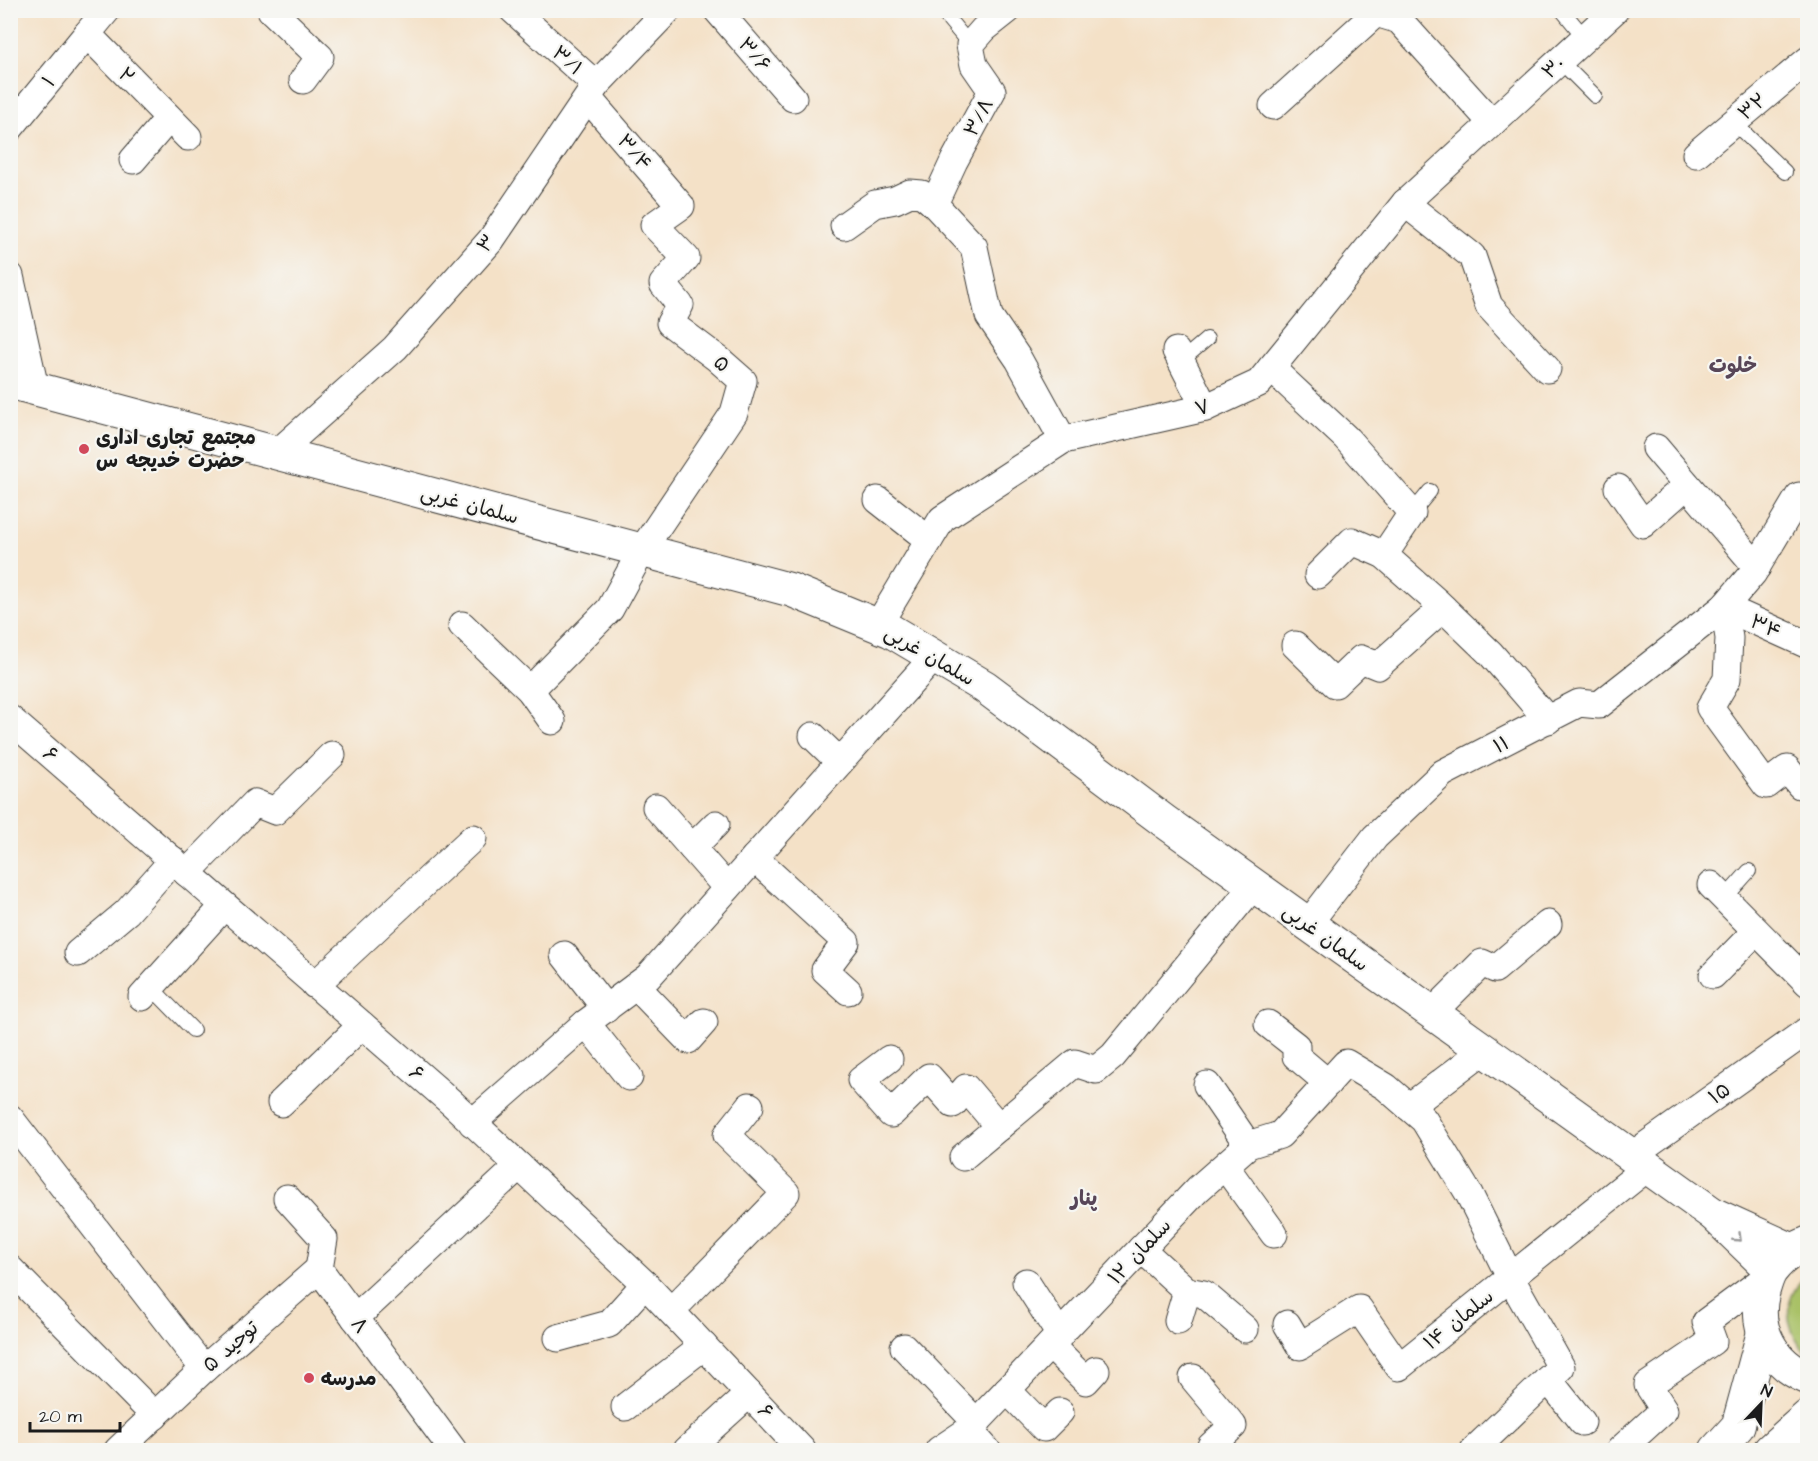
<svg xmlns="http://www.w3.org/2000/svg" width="1818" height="1461" font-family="'Architects Daughter','Playpen Sans Arabic',sans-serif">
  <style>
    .green { fill: #a9c166; stroke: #626e41; stroke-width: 1.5 }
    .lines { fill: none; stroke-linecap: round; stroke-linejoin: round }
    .service-casing { stroke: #3c3a36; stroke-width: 16 }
    .minor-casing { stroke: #3c3a36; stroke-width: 29 }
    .tertiary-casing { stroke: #3c3a36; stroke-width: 35 }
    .secondary-casing { stroke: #3c3a36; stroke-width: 35 }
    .service { stroke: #fff; stroke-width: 14 }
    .minor { stroke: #fff; stroke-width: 27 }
    .tertiary { stroke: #fff; stroke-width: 33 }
    .secondary { stroke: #fff; stroke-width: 33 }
    .oneway { stroke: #999 }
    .poi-dot { fill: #d1495b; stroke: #f6f6f2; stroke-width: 2 }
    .labels { text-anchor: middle; stroke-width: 4.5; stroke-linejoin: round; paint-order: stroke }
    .street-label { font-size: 20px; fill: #1c1c1c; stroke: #f6f6f2 }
    .poi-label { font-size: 20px; font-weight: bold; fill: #1c1c1c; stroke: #f6f6f2; text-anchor: start }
    .neighbourhood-label { font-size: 21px; font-weight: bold; fill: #584658; stroke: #f6f6f2 }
  </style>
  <rect width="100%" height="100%" fill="#f6f6f2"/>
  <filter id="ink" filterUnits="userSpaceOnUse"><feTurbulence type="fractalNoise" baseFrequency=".0167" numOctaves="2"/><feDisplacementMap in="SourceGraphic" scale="12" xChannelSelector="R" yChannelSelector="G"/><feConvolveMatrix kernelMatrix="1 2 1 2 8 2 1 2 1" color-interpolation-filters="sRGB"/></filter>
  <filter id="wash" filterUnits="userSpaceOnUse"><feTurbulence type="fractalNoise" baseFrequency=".008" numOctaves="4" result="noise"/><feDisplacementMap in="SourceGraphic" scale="24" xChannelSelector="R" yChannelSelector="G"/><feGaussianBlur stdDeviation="1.35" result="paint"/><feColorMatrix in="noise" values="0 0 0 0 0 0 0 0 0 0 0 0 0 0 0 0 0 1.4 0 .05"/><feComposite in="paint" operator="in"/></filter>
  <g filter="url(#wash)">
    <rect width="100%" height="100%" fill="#f4e1c7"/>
    <!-- green -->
    <path class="green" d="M1807,1275v79c-22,-24 -27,-56 0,-79z"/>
  </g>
  <g filter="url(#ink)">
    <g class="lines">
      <!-- service casing -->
      <g class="service-casing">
        <g id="service">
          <path d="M941,10l29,35"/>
          <path d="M1562,10l23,28"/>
          <path d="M1560,61l35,35"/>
          <path d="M1733,122l52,50"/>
          <path d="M1181,361l26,-22"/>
          <path d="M1412,513l18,-22"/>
          <path d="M1724,899l25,-28"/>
          <path d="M151,987l42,43"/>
        </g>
      </g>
      <!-- minor casing -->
      <g class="minor-casing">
        <g id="minor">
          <path d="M107,10l-20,24 101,103"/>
          <path d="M271,10l49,47 -17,23"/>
          <path d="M513,10l83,75"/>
          <path d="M717,10l76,88"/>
          <path d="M1273,106l103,-93 23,7 93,103"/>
          <path d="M10,128l77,-94"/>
          <path d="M1696,154l112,-94"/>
          <path d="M133,160l36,-42"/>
          <path d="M1405,203l67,53 17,50 58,63"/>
          <path d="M934,204l20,-43 38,-70 -18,-26 -4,-20 14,-16 24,-19"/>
          <path d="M844,226l31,-22 20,-4 15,-7 12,1 12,10 40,43 15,69 30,44 44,80"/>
          <path d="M10,276l25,112"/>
          <path d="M1176,351l29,57"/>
          <path d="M1271,368l75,70 66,75 -28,42"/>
          <path d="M1656,448l101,119"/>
          <path d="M277,453l118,-105 96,-108 105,-155 72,-75"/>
          <path d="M1618,488l25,36 44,-39"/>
          <path d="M878,500l51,40"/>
          <path d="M1318,575l34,-34 32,14 52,46 55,53 57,66"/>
          <path d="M1724,607l5,31 -2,41 -17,29 56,77 21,-16 13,16"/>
          <path d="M1724,607l84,38"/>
          <path d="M462,625l68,65 22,31"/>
          <path d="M878,625l64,-106 121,-79 142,-32 54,-25 146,-180 210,-193"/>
          <path d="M1295,645l40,39 26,-25 17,7 65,-58"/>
          <path d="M530,690l80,-81 32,-59 92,-137 9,-32 -25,-22 -48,-36 10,-18 -17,-21 23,-26 -32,-33 27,-19 -93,-108"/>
          <path d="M10,719l442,384 193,181 157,166"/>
          <path d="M813,736l27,26"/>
          <path d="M656,807l71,81"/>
          <path d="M692,848l24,-24"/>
          <path d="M754,858l92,84 -21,28 23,21"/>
          <path d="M187,873l68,-70 20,8 57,-56"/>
          <path d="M1711,885l97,98"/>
          <path d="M1308,924l67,-87 68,-64 136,-70 20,2 125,-98 29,-34 46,-77"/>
          <path d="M78,953l49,-41 46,-52"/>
          <path d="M564,955l42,54"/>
          <path d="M1713,975l43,-44"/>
          <path d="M315,985l158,-147"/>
          <path d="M636,986l52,54 16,-18"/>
          <path d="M142,997l82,-91"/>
          <path d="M1432,1013l50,-50 13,6 53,-45"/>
          <path d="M586,1023l43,54"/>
          <path d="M1268,1024l28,22v10l32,27"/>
          <path d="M889,1059l-28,21 30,34 38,-37 24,27 13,-16 33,39"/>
          <path d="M1207,1085l41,60"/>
          <path d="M281,1103l81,-78"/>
          <path d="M1409,1107l75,-57"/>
          <path d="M10,1118l194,251"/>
          <path d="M472,1123l114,-100 62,-46 286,-320"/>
          <path d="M1631,1156l177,-126"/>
          <path d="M963,1157l112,-94 21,7 17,-14 141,-171"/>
          <path d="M1225,1166l49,68"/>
          <path d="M287,1198l37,41 -5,30 134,181"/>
          <path d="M1141,1249l46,42 17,3 41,35"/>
          <path d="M10,1269l145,147"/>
          <path d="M1026,1282l34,53"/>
          <path d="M671,1311l115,-118 -59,-58 23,-29"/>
          <path d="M355,1318l164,-152"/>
          <path d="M1178,1321l9,-30"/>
          <path d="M1287,1324l13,22 59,-37 40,58 249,-200"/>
          <path d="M558,1338l51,-14 36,-40"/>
          <path d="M1050,1345l36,36 10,-11"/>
          <path d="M904,1347l73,76"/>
          <path d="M1193,1378l40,48 -22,20 3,4"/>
          <path d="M1548,1379l34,43"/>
          <path d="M1007,1390l37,38 16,-16"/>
          <path d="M625,1407l79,-61"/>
          <path d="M969,1430l18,20"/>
          <path d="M118,1450l86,-81 115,-100"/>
          <path d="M687,1450l62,-56"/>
          <path d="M939,1450l30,-20 229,-241 50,-44 32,-10 66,-72 40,24 38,33 45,74 41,83 51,90 -87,83"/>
          <path d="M1620,1450l44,-40 -16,-25 65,-44 -7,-19 62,-46"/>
        </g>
      </g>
      <!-- tertiary casing -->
      <g class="tertiary-casing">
        <g id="tertiary">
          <path d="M1716,1450l22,-24 25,-92"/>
          <path d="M1770,1450l38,-34"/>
        </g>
      </g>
      <!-- secondary casing -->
      <g class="secondary-casing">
        <g id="secondary">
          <path d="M10,382l781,208 100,41 94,56 179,134 549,393"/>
          <path d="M1808,1243c-15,6 -27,15 -37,28 -4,6 -6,14 -8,21 -10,37 10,72 45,86"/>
          <path d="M1771,1270l-58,-56 79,36"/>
        </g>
      </g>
      <!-- service -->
      <use href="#service" class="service"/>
      <!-- minor -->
      <use href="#minor" class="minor"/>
      <!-- tertiary -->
      <use href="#tertiary" class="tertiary"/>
      <!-- secondary -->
      <use href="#secondary" class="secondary"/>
    </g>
    <!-- one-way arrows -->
    <defs><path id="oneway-chevron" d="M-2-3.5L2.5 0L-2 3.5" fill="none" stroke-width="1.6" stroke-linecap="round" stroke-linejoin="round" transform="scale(1.5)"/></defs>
    <use class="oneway" href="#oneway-chevron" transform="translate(1738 1238) rotate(44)"/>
  </g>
  <!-- markers -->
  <g class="poi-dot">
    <circle cx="84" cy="449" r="6"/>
    <circle cx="309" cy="1378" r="6"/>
  </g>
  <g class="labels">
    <!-- street labels -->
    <g class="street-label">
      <text transform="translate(755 54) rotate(49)" y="7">۳/۶</text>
      <text transform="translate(568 60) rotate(41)" y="7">۳/۱</text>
      <text transform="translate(1553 67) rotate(-42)" y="7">۳۰</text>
      <text transform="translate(127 75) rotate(45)" y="7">۲</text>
      <text transform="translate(48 81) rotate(-51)" y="7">۱</text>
      <text transform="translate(1752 106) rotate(-40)" y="7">۳۲</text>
      <text transform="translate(978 117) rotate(-62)" y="7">۳/۸</text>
      <text transform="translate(635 152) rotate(49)" y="7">۳/۴</text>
      <text transform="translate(486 243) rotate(-51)" y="7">۳</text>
      <text transform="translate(722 363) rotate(40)" y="7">۵</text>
      <text transform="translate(1202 407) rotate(-18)" y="7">۷</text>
      <text transform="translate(470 504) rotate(15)" y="7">سلمان غربی</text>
      <text transform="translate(1766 626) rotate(25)" y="7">۳۴</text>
      <text transform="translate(930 655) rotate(30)" y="7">سلمان غربی</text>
      <text transform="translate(1501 744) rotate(-26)" y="7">۱۱</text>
      <text transform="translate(51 754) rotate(41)" y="7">۶</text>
      <text transform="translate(1326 937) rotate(36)" y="7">سلمان غربی</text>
      <text transform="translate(417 1073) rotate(41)" y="7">۶</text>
      <text transform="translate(1719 1093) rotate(-36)" y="7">۱۵</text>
      <text transform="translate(1139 1251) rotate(-47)" y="7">سلمان ۱۲</text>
      <text transform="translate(1458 1319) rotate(-39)" y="7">سلمان ۱۴</text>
      <text transform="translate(360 1325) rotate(53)" y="7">۸</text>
      <text transform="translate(230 1346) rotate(-41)" y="7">توحید ۵</text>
      <text transform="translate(766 1411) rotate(47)" y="7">۶</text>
    </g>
    <!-- poi labels -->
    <g class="poi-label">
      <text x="96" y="444">مجتمع تجاری اداری<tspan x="96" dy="23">حضرت خدیجه س</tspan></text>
      <text x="321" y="1385">مدرسه</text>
    </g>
    <!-- neighbourhood labels -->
    <g class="neighbourhood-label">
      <text x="1733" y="372">خلوت</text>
      <text x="1084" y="1205">پنار</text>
    </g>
  </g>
  <!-- margin -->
  <rect width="1818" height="1461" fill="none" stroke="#f6f6f2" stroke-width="36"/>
  <!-- north arrow -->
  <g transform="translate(1761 1404) rotate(23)" stroke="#f6f6f2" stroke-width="4.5" paint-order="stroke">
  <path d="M0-4.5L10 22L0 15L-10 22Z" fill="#1c1c1c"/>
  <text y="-9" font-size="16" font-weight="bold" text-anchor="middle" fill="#1c1c1c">N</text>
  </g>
  <!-- scale -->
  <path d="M30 1422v9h90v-9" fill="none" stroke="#1c1c1c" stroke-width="3"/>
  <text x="39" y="1422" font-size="18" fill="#1c1c1c" stroke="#f6f6f2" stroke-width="4.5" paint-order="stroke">20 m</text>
</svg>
